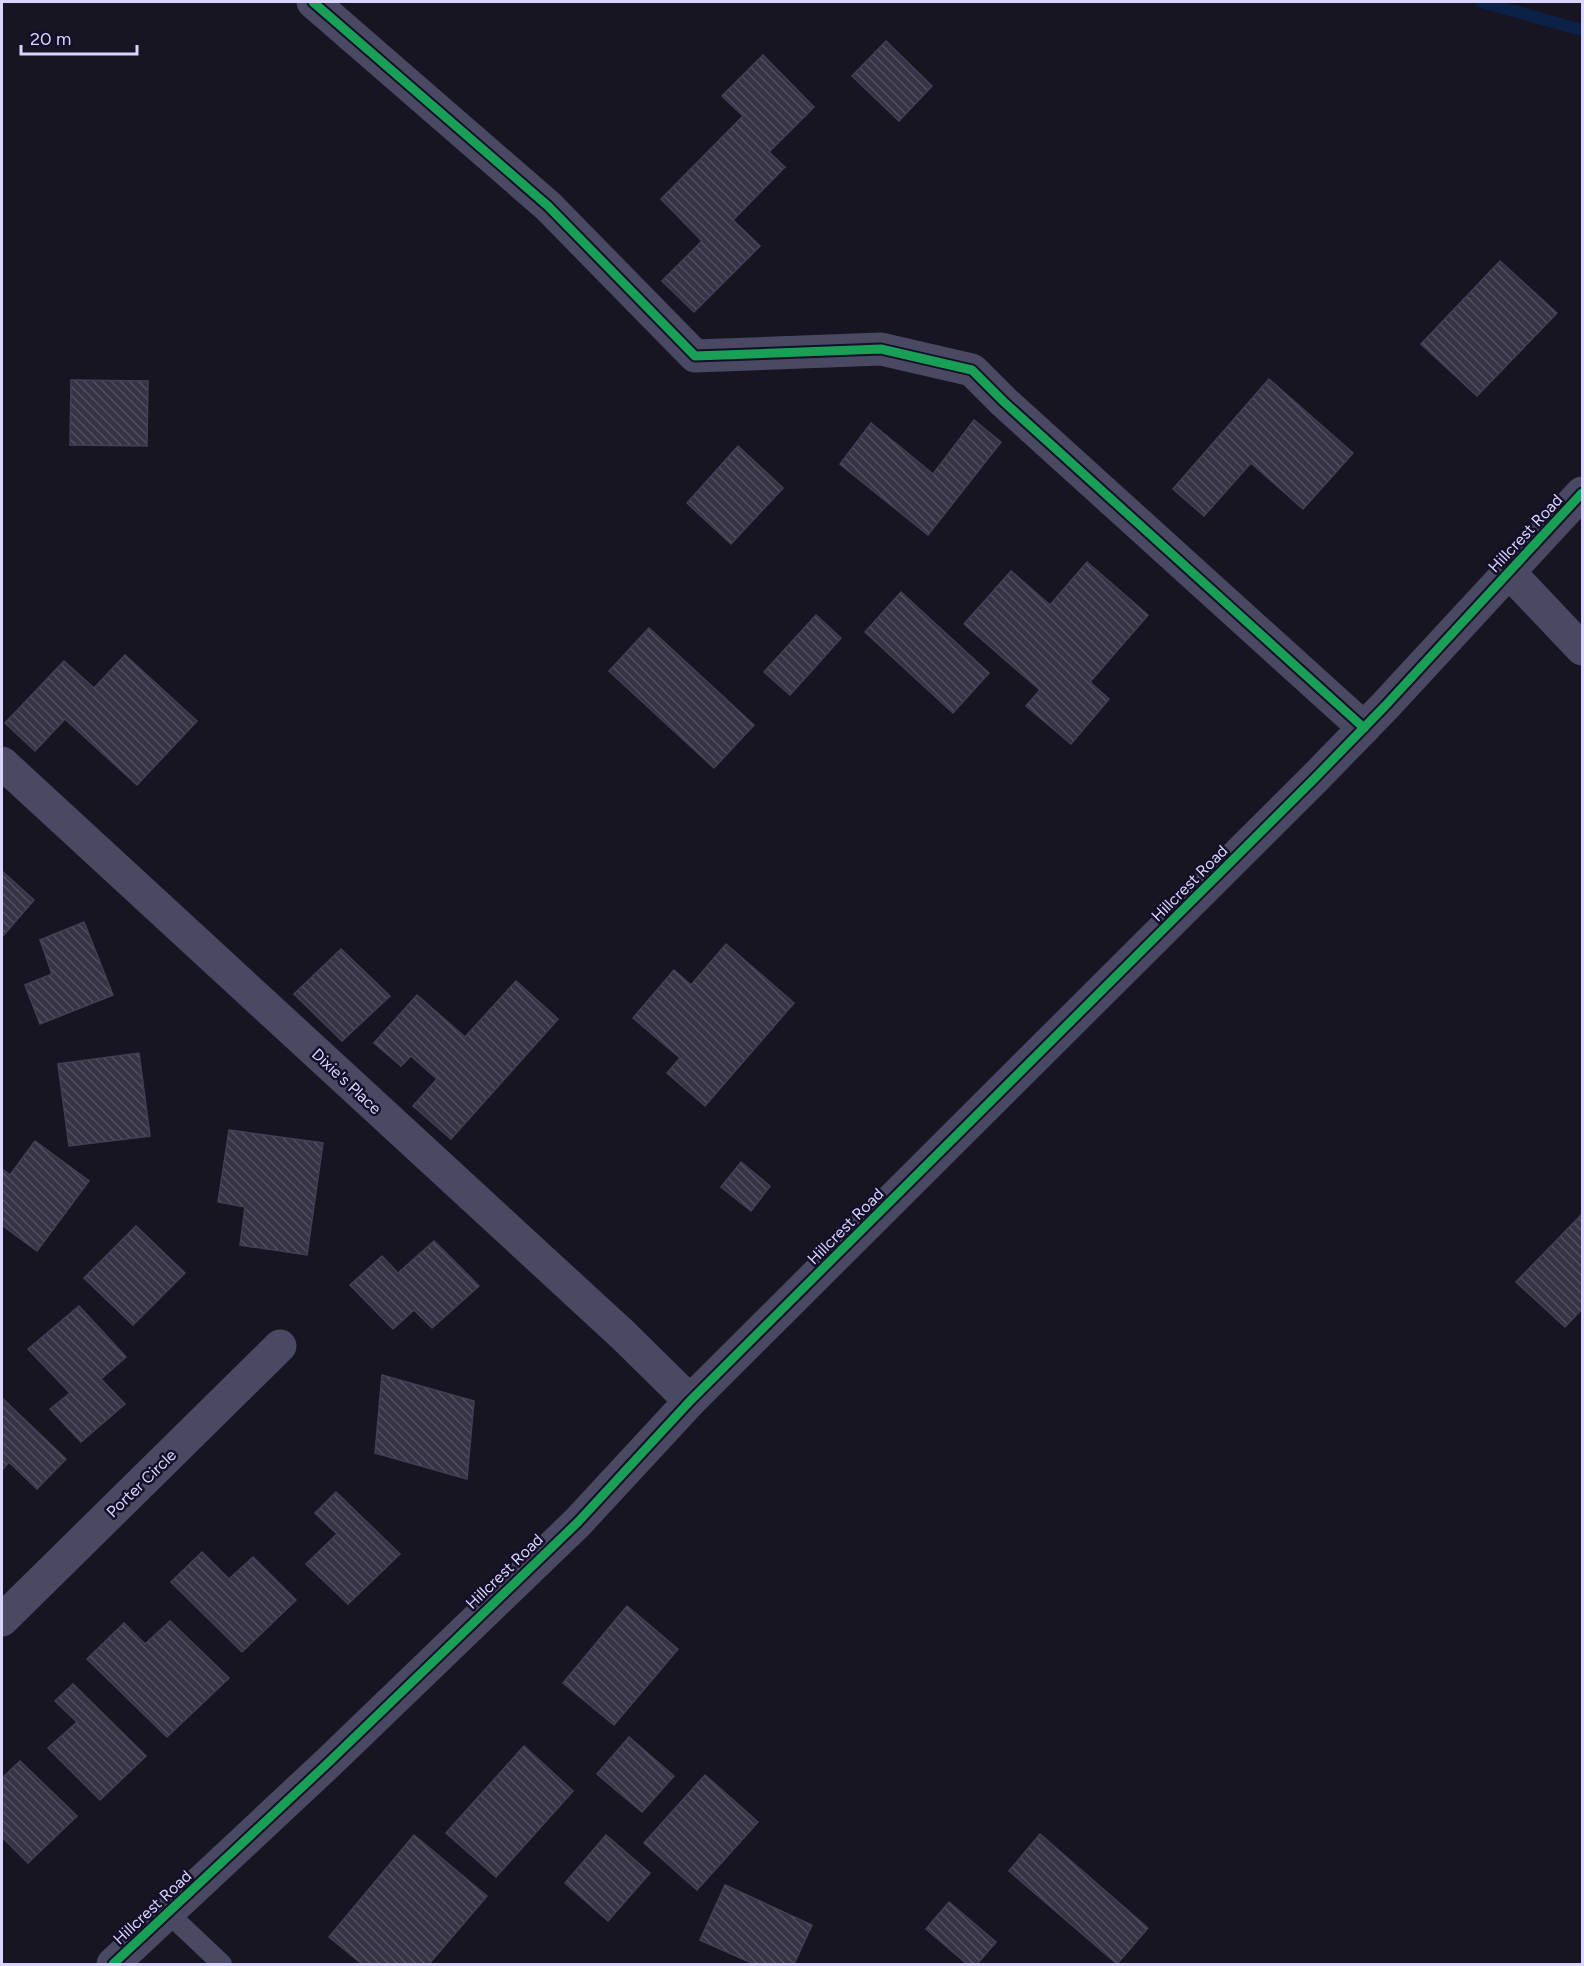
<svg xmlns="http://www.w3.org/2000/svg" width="1584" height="1966" font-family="Figtree,sans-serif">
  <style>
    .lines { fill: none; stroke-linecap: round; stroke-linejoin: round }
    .stream { stroke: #0b2147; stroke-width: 12 }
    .building { fill: url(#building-back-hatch); stroke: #434056; stroke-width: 1.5 }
    .service { stroke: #4a4963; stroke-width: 20 }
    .minor { stroke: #4a4963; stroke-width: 33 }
    .tertiary { stroke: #4a4963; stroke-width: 33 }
    .cycleway-casing { stroke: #130f28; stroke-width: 13 }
    .cycleway { stroke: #1a9f57; stroke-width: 9 }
    .labels { text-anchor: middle; stroke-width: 5; stroke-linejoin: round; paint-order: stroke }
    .street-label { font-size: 16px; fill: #dad5ff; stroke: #130f28 }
  </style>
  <defs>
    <pattern id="building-back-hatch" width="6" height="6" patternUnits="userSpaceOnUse" patternTransform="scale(1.5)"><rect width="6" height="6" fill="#353344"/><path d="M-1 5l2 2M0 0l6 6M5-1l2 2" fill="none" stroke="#525060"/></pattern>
  </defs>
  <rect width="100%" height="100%" fill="#171522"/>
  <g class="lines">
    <!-- stream -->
    <path class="stream" d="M1481,2l101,28"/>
  </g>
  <!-- building -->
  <g class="building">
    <path d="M886,41l46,45 -33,35 -47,-45z"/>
    <path d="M763,55l51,52 -45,45 16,15 -52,53 27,26 -66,66 -32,-31 40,-40 -41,-42 82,-83 -21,-20z"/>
    <path d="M1500,261l57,52 -80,83 -56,-52z"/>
    <path d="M1269,379l84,74 -50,56 -52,-46 -47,53 -31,-27z"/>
    <path d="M71,380l77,1 -1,65 -77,-1z"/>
    <path d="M974,420l27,22 -73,93 -88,-71 31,-41 62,51z"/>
    <path d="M738,446l45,42 -52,56 -44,-41z"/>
    <path d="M1087,562l61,53 -58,67 19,17 -38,45 -45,-38 14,-16 -76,-66 47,-53 39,34z"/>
    <path d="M901,592l88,81 -36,40 -88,-81z"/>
    <path d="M816,615l25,23 -51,57 -26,-23z"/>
    <path d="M649,628l105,97 -40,43 -105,-97z"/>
    <path d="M125,655l72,66 -60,64 -72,-66 -30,32 -30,-28 59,-62 30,27z"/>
    <path d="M2,871l32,29 -32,37z"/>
    <path d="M84,922l29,73 -73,29 -15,-39 27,-11 -12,-34z"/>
    <path d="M726,944l68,59 -89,103 -38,-33 13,-15 -47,-40 41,-48 17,15z"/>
    <path d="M341,949l49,47 -48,45 -48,-47z"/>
    <path d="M516,981l42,38 -107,120 -38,-33 24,-27 -26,-23 -10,10 -27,-23 43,-48 48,42z"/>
    <path d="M139,1053l11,83 -81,10 -11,-82z"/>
    <path d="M229,1130l94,13 -16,112 -67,-10 5,-38 -27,-5z"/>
    <path d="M35,1141l54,40 -52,70 -35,-26v-56l8,6z"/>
    <path d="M741,1162l29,24 -19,25 -30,-24z"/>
    <path d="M1582,1214v95l-17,18 -49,-45z"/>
    <path d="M136,1226l49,47 -52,52 -49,-47z"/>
    <path d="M434,1241l45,45 -47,42 -18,-18 -21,19 -43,-44 32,-29 16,17z"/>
    <path d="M79,1306l47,51 -25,22 24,25 -44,38 -31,-33 20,-16 -42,-44z"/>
    <path d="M382,1375l92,26 -7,78 -92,-26z"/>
    <path d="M2,1398l64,61 -29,30 -28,-27 -7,8z"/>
    <path d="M336,1492l64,62 -52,50 -42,-40 31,-30 -22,-21z"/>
    <path d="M202,1552l27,27 24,-22 43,43 -54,52 -71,-70z"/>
    <path d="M627,1606l51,43 -64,76 -51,-42z"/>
    <path d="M170,1621l59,57 -62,59 -80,-78 37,-36 21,21z"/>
    <path d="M73,1684l73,72 -46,44 -52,-52 29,-26 -22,-21z"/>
    <path d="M629,1737l45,39 -32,36 -45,-38z"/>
    <path d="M524,1746l49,45 -77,86 -50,-44z"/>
    <path d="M20,1761l57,55 -49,47 -26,-26v-59z"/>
    <path d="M705,1775l53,47 -61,68 -53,-47z"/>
    <path d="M1040,1834l108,94 -31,36 -108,-93z"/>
    <path d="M414,1835l73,61 -58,68h-67l-33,-27z"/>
    <path d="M606,1835l44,38 -42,48 -43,-38z"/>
    <path d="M725,1885l87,40 -18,39h-40l-54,-24z"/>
    <path d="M949,1902l47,40 -19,22h-10l-41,-35z"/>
  </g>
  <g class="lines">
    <!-- service -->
    <path class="service" d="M168,1913l54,51"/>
    <!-- minor -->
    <g class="minor">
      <path d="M313,2l235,204 147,150 186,-7 91,21 32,32 360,326"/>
      <path d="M1509,572l73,77"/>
      <path d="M2,763l621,572 67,66"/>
      <path d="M2,1620l278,-274"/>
    </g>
    <!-- tertiary -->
    <path class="tertiary" d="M113,1964l216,-202 249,-240 112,-121 625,-623 70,-72 197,-213"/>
    <!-- cycleway casing -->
    <g class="cycleway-casing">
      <g id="cycleway">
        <path d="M313,2l235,204 147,150 186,-7 91,21 32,32 360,326"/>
        <path d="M113,1964l216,-202 249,-240 112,-121 625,-623 70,-72 197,-213"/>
      </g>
    </g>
    <!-- cycleway -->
    <use href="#cycleway" class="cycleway"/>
  </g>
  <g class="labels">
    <!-- street labels -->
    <g class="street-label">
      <text transform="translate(1525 533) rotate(-47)" y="6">Hillcrest Road</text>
      <text transform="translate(1189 883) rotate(-45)" y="6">Hillcrest Road</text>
      <text transform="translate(347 1081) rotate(43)" y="6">Dixie's Place</text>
      <text transform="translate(845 1226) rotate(-45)" y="6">Hillcrest Road</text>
      <text transform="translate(141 1483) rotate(-44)" y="6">Porter Circle</text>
      <text transform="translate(504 1571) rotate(-44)" y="6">Hillcrest Road</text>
      <text transform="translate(152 1907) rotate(-43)" y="6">Hillcrest Road</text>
    </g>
  </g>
  <!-- border -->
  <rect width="1584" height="1966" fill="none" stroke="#dad5ff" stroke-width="6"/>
  <!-- scale -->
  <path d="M21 45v9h116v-9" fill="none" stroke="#dad5ff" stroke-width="3"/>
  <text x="30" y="45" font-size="18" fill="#dad5ff" stroke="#130f28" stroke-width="4.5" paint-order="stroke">20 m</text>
</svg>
